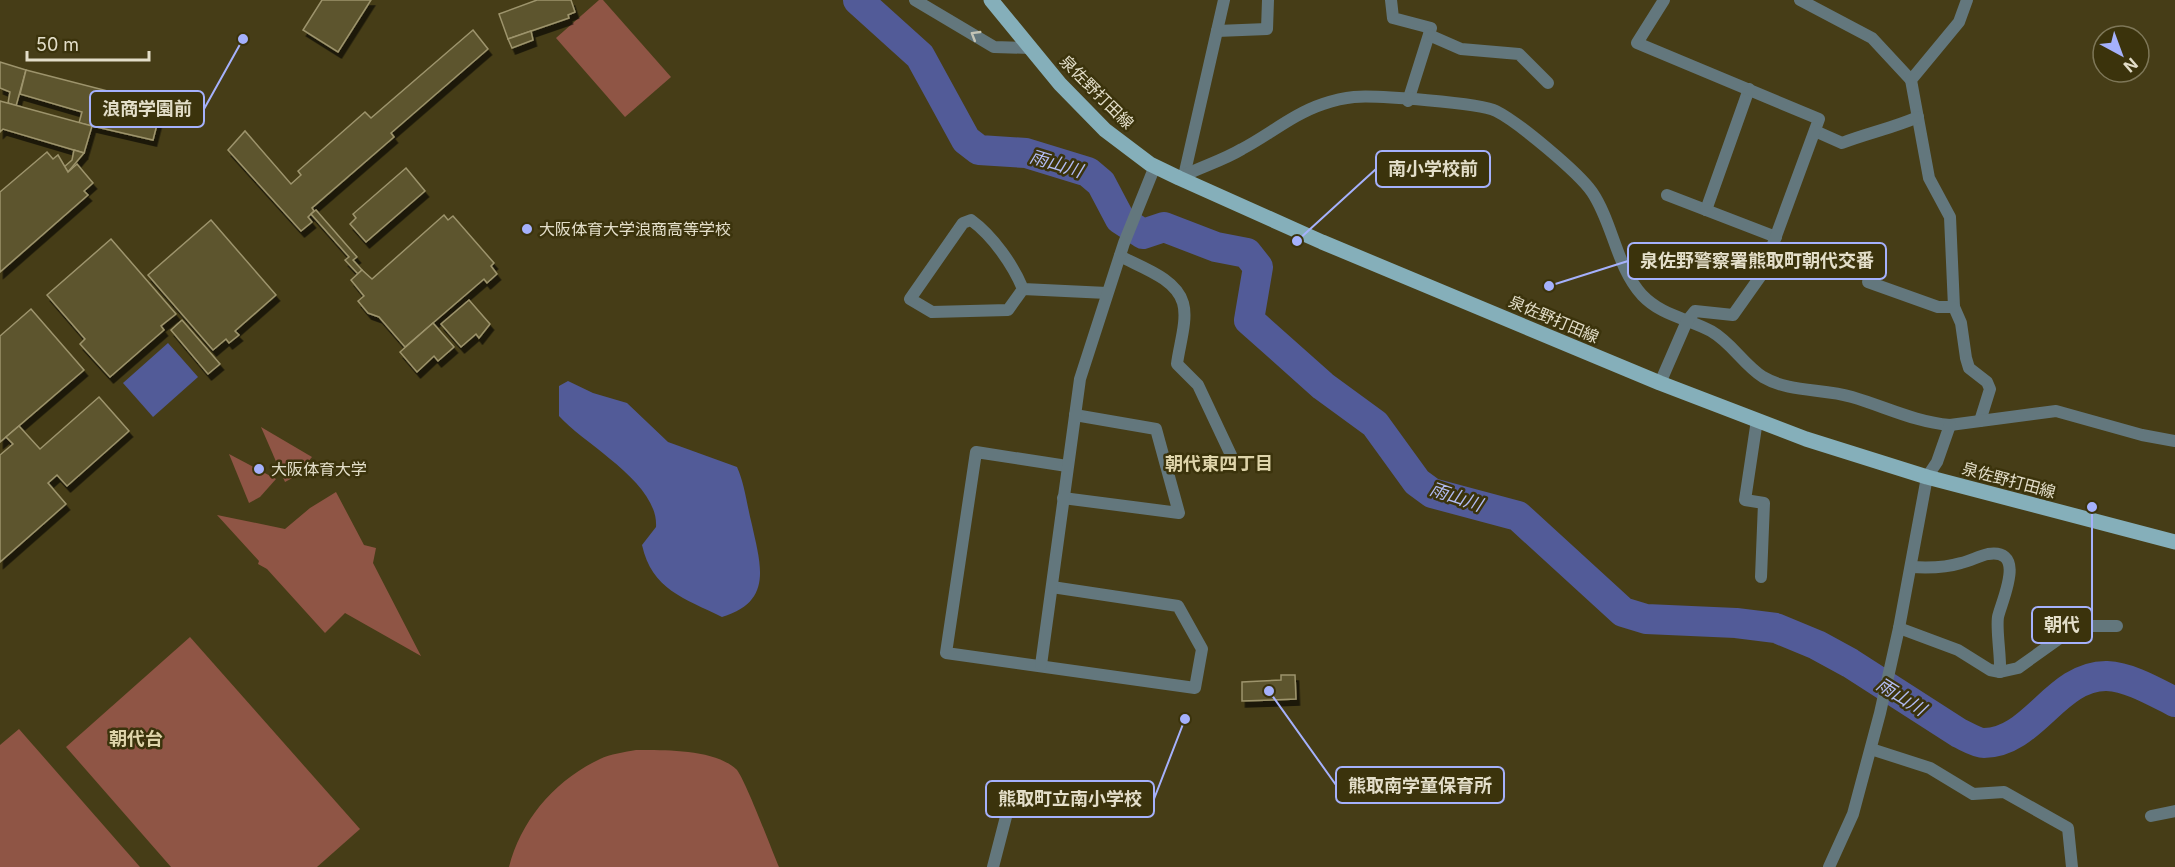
<svg xmlns="http://www.w3.org/2000/svg" width="2175" height="867" font-family="Inter,'Noto Sans JP',sans-serif">
  <style>
    .green { fill: #8f5545 }
    .water { fill: #525b98 }
    .lines { fill: none; stroke-linecap: round; stroke-linejoin: round }
    .river { stroke: #525b98; stroke-width: 30 }
    .building { fill: #5d542e; stroke: #9d946c; stroke-width: 1.5; filter: url(#shadow) }
    .minor { stroke: #63777d; stroke-width: 12 }
    .primary { stroke: #85afba; stroke-width: 15 }
    .oneway { stroke: #c3c4b6 }
    .poi-dot { fill: #a5b1fc; stroke: #3b330c; stroke-width: 2 }
    .labels { text-anchor: middle; stroke-width: 5; stroke-linejoin: round; paint-order: stroke }
    .street-label { font-size: 16px; fill: #e3dec9; stroke: #3b330c }
    .poi-label { font-size: 16px; fill: #e3dec9; stroke: #3b330c; text-anchor: start }
    .water-label { font-size: 18px; font-style: italic; fill: #b1bbf1; stroke: #3b330c }
    .neighbourhood-label { font-size: 18px; font-weight: bold; fill: #ded4aa; stroke: #3b330c }
    .leader { fill: none; stroke: #a5b1fc; stroke-width: 2 }
    .callout-dot { fill: #a5b1fc; stroke: #3b330c; stroke-width: 2 }
    .callout { fill: #3b330c; stroke: #a5b1fc; stroke-width: 2 }
    .callout-label { font-size: 18px; text-anchor: middle; font-weight: bold; fill: #e3dec9 }
  </style>
  <defs>
    <filter id="shadow"><feDropShadow dx="3.5" dy="6" stdDeviation="0" flood-color="#0009"/></filter>
  </defs>
  <rect width="100%" height="100%" fill="#463d17"/>
  <!-- green -->
  <g class="green">
    <path d="M599,0h4l68,77 -46,40 -69,-79z"/>
    <path d="M261,427l51,30 -16,19 -11,6z"/>
    <path d="M229,454l47,25 -16,18 -11,6z"/>
    <path d="M336,492l28,53 12,3 -3,15 48,93 -76,-43 -20,20 -58,-64 -9,-5 1,-3 -42,-46 68,14 25,-21z"/>
    <path d="M190,637l170,192 -43,38h-146l-105,-120z"/>
    <path d="M19,729l121,138h-140v-122z"/>
    <path d="M636,750c28,0 78,-1 100,19 8,7 36,82 43,98h-270c12,-47 46,-87 91,-108 10,-5 25,-7 36,-9z"/>
  </g>
  <!-- water -->
  <g class="water">
    <path d="M168,343l30,34 -45,40 -30,-34z"/>
    <path d="M568,381l25,12 34,10 41,39 69,25c8,18 10,39 15,58 9,41 21,77 -30,92 -38,-19 -70,-27 -80,-72l14,-18c3,-44 -71,-82 -97,-111v-30z"/>
  </g>
  <g class="lines">
    <!-- river -->
    <path class="river" d="M858,0l62,56 46,84 13,10 47,3 62,19 13,11 19,36 23,15 21,-7 52,20 31,6 11,14 -9,53 74,66 52,38 42,58 15,11 86,23 105,96 23,7 90,4 40,5 41,17 33,18 109,70c7,3 18,10 25,10 49,0 72,-68 123,-67 23,1 48,16 68,26"/>
  </g>
  <!-- building -->
  <g class="building">
    <path d="M322,0h49l-33,52 -35,-22z"/>
    <path d="M537,0h34l4,12 -7,3 1,3 -61,21 -9,-25z"/>
    <path d="M473,30l15,19 -97,84 3,4 -82,71 2,3 -6,6 4,5 -11,9 -73,-81 17,-19 46,53 10,-9 -3,-4 67,-59 6,6z"/>
    <path d="M531,31l2,9 -21,8 -4,-9z"/>
    <path d="M0,62l26,8 -10,36 -8,-3 2,-11 -10,-4z"/>
    <path d="M26,70l136,35 -9,35 -74,-17 3,-11 -62,-18z"/>
    <path d="M0,101l92,25 -8,27 -81,-24 -3,3z"/>
    <path d="M74,150l10,3 -16,19 -4,-5 8,-7z"/>
    <path d="M47,152l6,7 5,-4 10,17 9,-8 16,19 -9,8 4,4 -88,77v-80z"/>
    <path d="M406,168l19,23 -59,51 -16,-18 6,-6 -3,-4z"/>
    <path d="M316,210l41,47 -4,3 9,10 -4,4 -13,-14 4,-3 -38,-43z"/>
    <path d="M444,215l4,5 5,-4 41,47 -3,3 6,8 -10,9 -3,-4 -79,68 -26,-30 -11,-4 -10,-12 6,-5 -13,-16 11,-10 10,9z"/>
    <path d="M211,220l65,75 -41,36 4,4 -10,8 -3,-4 -13,11 -65,-75z"/>
    <path d="M111,239l65,75 -15,12 3,4 -54,47 -30,-33 5,-5 -38,-44z"/>
    <path d="M469,300l21,24 -11,14 -3,-4 -15,13 -20,-23z"/>
    <path d="M31,309l53,61 -84,72v-106z"/>
    <path d="M182,320l38,44 -12,10 -37,-44z"/>
    <path d="M433,323l21,24 -16,14 -4,-5 -17,16 -17,-20z"/>
    <path d="M99,397l30,34 -62,55 -10,-11 -9,8 18,21 -66,58v-107l13,-11 -7,-7 13,-11 21,23z"/>
    <path d="M1281,675h14l1,24 -54,2v-19l39,-2z"/>
  </g>
  <g class="lines">
    <!-- minor -->
    <g class="minor">
      <path d="M915,0l79,47 36,1"/>
      <path d="M1391,0l2,18 38,10 -23,73"/>
      <path d="M1800,0l72,38 39,42"/>
      <path d="M1967,0l-8,22 -48,58 18,98 21,39 4,90 7,16 5,35 3,10 18,14 3,7 -10,32"/>
      <path d="M1217,31l50,-2 1,-29"/>
      <path d="M1429,35l32,14 58,5 29,29"/>
      <path d="M1815,131l27,12c26,-10 51,-15 76,-26"/>
      <path d="M1184,176l40,-176"/>
      <path d="M1179,178c21,-11 43,-17 63,-29 27,-14 51,-35 81,-45 9,-3 21,-6 31,-7 21,-2 127,6 142,14 22,11 82,61 96,81 21,31 24,74 50,103 20,21 45,23 69,36 21,12 32,33 52,46 27,16 60,11 89,20 34,10 63,25 98,28l106,-14 86,24 33,6"/>
      <path d="M1667,195l109,42"/>
      <path d="M1706,210l43,-121"/>
      <path d="M1120,256c20,11 56,22 63,47 5,17 -4,43 -6,61l21,21 33,70"/>
      <path d="M1868,282l70,25h16"/>
      <path d="M1023,289l-15,21 -76,2 -22,-13 53,-76 8,-3c22,16 42,45 52,69l84,4"/>
      <path d="M1660,383l27,-62 8,-10 38,4 29,-41 57,-155 -182,-76 27,-43"/>
      <path d="M1757,420l-12,80 19,3 -3,74"/>
      <path d="M1063,498l116,15 -23,-84 -81,-14"/>
      <path d="M1911,567c17,1 34,1 50,-4 9,-2 18,-7 27,-9 40,-6 13,48 10,63 -2,13 3,40 2,55"/>
      <path d="M1052,587l126,19 24,43 -7,39 -249,-35 30,-201 91,14"/>
      <path d="M1899,628l59,22 32,20 10,2 18,-4 46,-33 26,-9h27"/>
      <path d="M1041,665l39,-286 44,-136 31,-77"/>
      <path d="M1871,749l59,19 43,26 31,-2 64,36 4,39"/>
      <path d="M2151,816l24,-5"/>
      <path d="M993,867l15,-58 -3,-17"/>
      <path d="M1829,867l24,-53 27,-101 19,-85 28,-151 10,-15 13,-37"/>
    </g>
    <!-- primary -->
    <path class="primary" d="M991,0l69,84 45,46 45,34 29,14 143,64 338,141 146,56 121,38 248,65"/>
  </g>
  <!-- one-way arrows -->
  <defs><path id="oneway-chevron" d="M-2-3.5L2.5 0L-2 3.5" fill="none" stroke-width="1.6" stroke-linecap="round" stroke-linejoin="round" transform="scale(1.5)"/></defs>
  <use class="oneway" href="#oneway-chevron" transform="translate(975 35) rotate(-149)"/>
  <!-- markers -->
  <g class="poi-dot">
    <circle cx="527" cy="229" r="6"/>
    <circle cx="259" cy="469" r="6"/>
  </g>
  <g class="labels">
    <!-- street labels -->
    <g class="street-label">
      <text transform="translate(1097 92) rotate(45)" y="6">泉佐野打田線</text>
      <text transform="translate(1554 319) rotate(23)" y="6">泉佐野打田線</text>
      <text transform="translate(2009 480) rotate(15)" y="6">泉佐野打田線</text>
    </g>
    <!-- poi labels -->
    <g class="poi-label">
      <text x="539" y="235">大阪体育大学浪商高等学校</text>
      <text x="271" y="475">大阪体育大学</text>
    </g>
    <!-- water labels -->
    <g class="water-label">
      <text transform="translate(1056 164) rotate(17)" y="6">雨山川</text>
      <text transform="translate(1456 497) rotate(19)" y="6">雨山川</text>
      <text transform="translate(1901 697) rotate(32)" y="6">雨山川</text>
    </g>
    <!-- neighbourhood labels -->
    <g class="neighbourhood-label">
      <text x="1219" y="470">朝代東四丁目</text>
      <text x="136" y="745">朝代台</text>
    </g>
  </g>
  <!-- callouts -->
  <path class="leader" d="M243 39L204 109M1297 241L1376 169M1549 286L1628 261M2092 507L2092 625M1269 691L1336 785M1185 719L1154 799"/>
  <g class="callout-dot">
    <circle cx="243" cy="39" r="6"/>
    <circle cx="1297" cy="241" r="6"/>
    <circle cx="1549" cy="286" r="6"/>
    <circle cx="2092" cy="507" r="6"/>
    <circle cx="1269" cy="691" r="6"/>
    <circle cx="1185" cy="719" r="6"/>
  </g>
  <g class="callout">
    <rect x="90" y="91" width="114" height="36" rx="6"/>
    <rect x="1376" y="151" width="114" height="36" rx="6"/>
    <rect x="1628" y="243" width="258" height="36" rx="6"/>
    <rect x="2032" y="607" width="60" height="36" rx="6"/>
    <rect x="1336" y="767" width="168" height="36" rx="6"/>
    <rect x="986" y="781" width="168" height="36" rx="6"/>
  </g>
  <g class="callout-label">
    <text x="147" y="115">浪商学園前</text>
    <text x="1433" y="175">南小学校前</text>
    <text x="1757" y="267">泉佐野警察署熊取町朝代交番</text>
    <text x="2062" y="631">朝代</text>
    <text x="1420" y="792">熊取南学童保育所</text>
    <text x="1070" y="805">熊取町立南小学校</text>
  </g>
  <!-- north arrow -->
  <g transform="translate(2121 54) rotate(139)"><circle r="28" fill="#3b330c" stroke="#7e7758" stroke-width="1.5"/>
  <path d="M0-4.5L10 22L0 15L-10 22Z" fill="#a5b1fc"/>
  <text y="-9" font-size="16" font-weight="bold" text-anchor="middle" fill="#e3dec9">N</text>
  </g>
  <!-- scale -->
  <path d="M27 51v9h122v-9" fill="none" stroke="#e3dec9" stroke-width="3"/>
  <text x="36" y="51" font-size="18" fill="#e3dec9" stroke="#3b330c" stroke-width="4.5" paint-order="stroke">50 m</text>
</svg>
